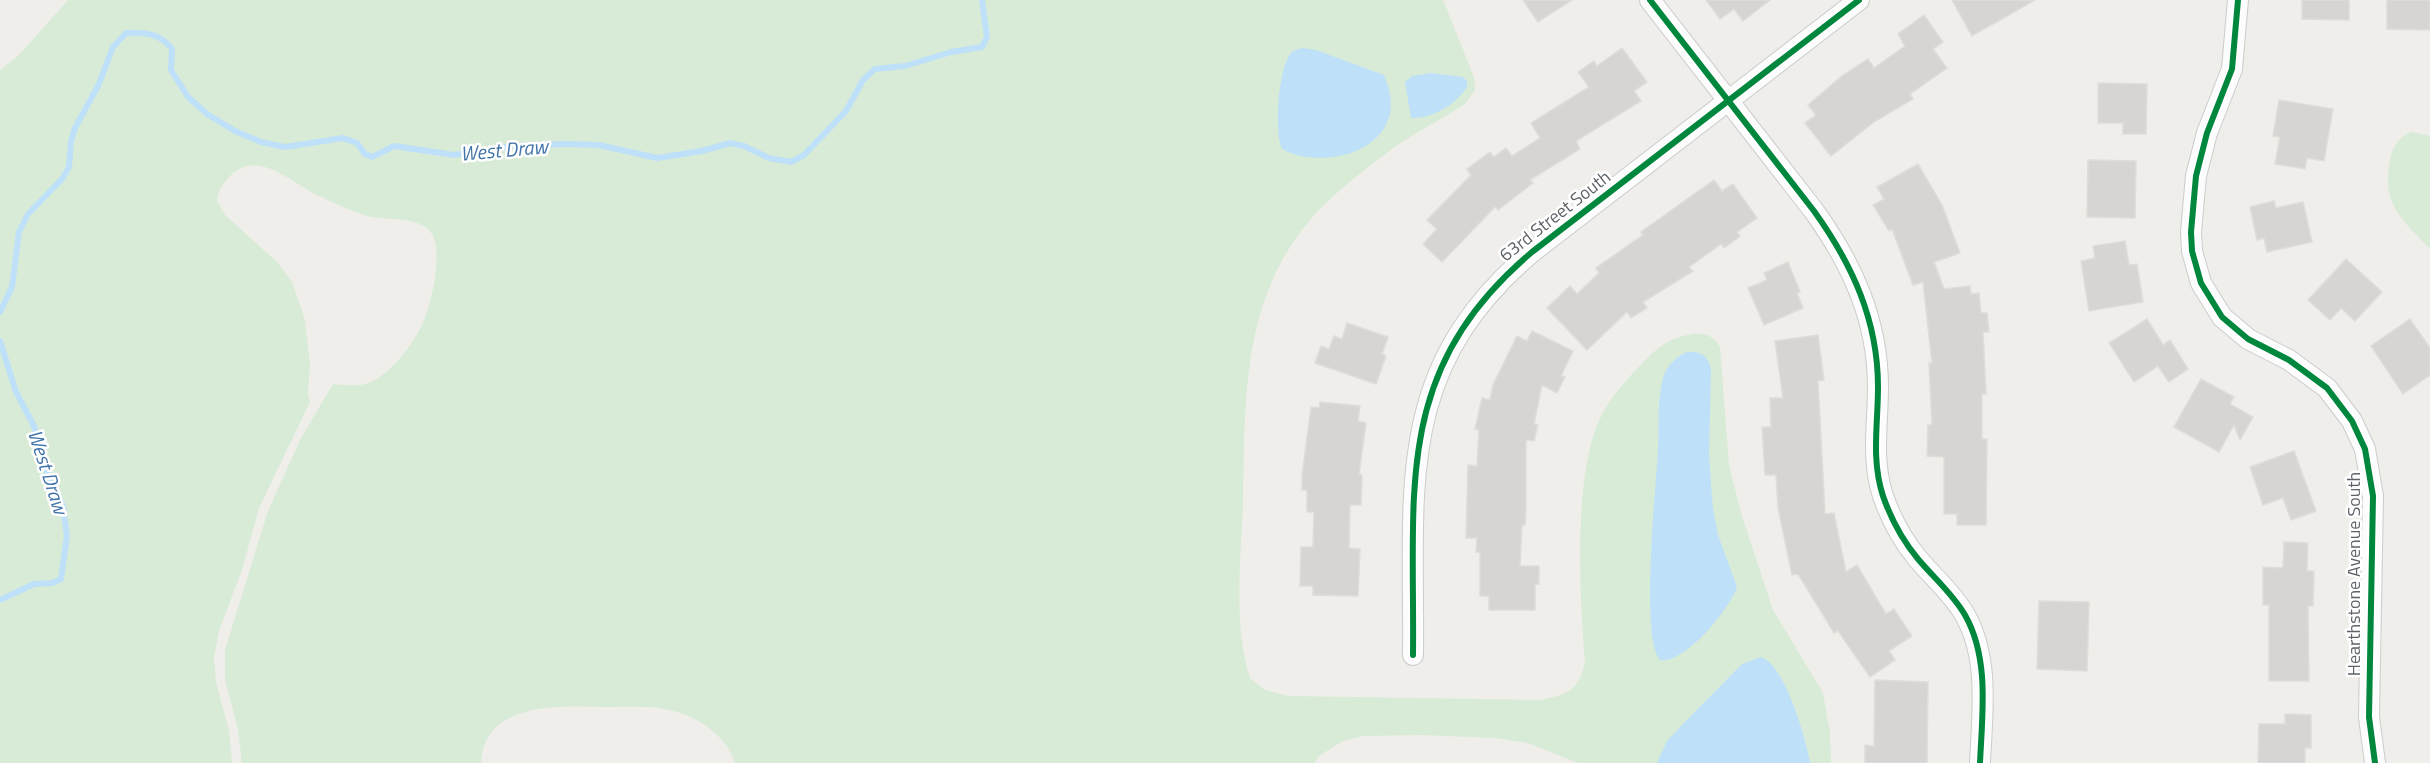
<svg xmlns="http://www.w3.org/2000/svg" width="2430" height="763" font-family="'Titillium Web',sans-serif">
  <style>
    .green { fill: #d8ebd6 }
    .water { fill: #bfe0f9 }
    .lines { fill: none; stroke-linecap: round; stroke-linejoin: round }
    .stream { stroke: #bfe0f9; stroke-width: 6 }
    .building { fill: #d6d5d3; stroke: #deddd9; stroke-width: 1.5 }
    .street-casing { stroke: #cbcccc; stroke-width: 22 }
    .street { stroke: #fdfcfc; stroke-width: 20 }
    .cycleway-casing { stroke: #fff; stroke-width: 10 }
    .cycleway { stroke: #00873e; stroke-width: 6 }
    .labels { text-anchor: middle; stroke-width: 5; stroke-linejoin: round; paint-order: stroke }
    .street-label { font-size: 18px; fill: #5f6368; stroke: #fff }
    .water-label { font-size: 20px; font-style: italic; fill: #4174aa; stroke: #fff }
  </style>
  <rect width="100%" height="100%" fill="#efeeea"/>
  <!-- green -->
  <g class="green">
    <path d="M68,0h1375l31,77 1,13 -10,14c-24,16 -50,28 -73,45 -25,19 -52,39 -74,62 -77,82 -73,186 -75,291 -2,55 -10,124 7,176l15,12 24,6 251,4c27,-5 38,-9 45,-37 -5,-64 -12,-181 13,-240 9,-21 24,-39 40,-55 11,-12 23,-25 39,-30 17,-6 34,-8 43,9l9,118 12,48 32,97 50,83 7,40 1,30h-253l-50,-20 -34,-5 -72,-3 -60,1 -19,5 -23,14 -6,8h-579c-7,-24 -32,-43 -55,-50 -22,-8 -50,-6 -73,-6 -44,-1 -123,-7 -126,56h-239l-4,-34 -13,-49v-30l43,-139 32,-71 33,-56c13,1 27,4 40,-3 18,-9 36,-32 46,-50 11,-18 25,-78 13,-97 -12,-20 -49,-12 -68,-19 -17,-6 -35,-14 -51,-22 -24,-13 -55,-42 -81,-19 -8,8 -14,16 -15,27l8,14 52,47 15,20 13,38 5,44 -2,29 2,9 -51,106 -17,62 -23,61 -5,27 2,24 13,49 3,32h-232v-693l18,-14z"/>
    <path d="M2412,132l18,4v113c-28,-30 -49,-45 -40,-89 2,-13 9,-24 22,-28z"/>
  </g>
  <!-- water -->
  <g class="water">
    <path d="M1302,48l14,2 68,25c6,14 10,31 4,45 -14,38 -74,47 -106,29 -8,-18 -4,-85 11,-98z"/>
    <path d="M1431,73l32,4 4,4v6c-11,18 -36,32 -56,31l-6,-36 7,-6z"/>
    <path d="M1687,352c15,0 19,2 24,16l-2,88 4,53 5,26 19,52c-8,23 -52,77 -77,73 -20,-22 -4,-174 -2,-209 1,-24 -1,-50 5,-73 4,-13 13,-21 24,-26z"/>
    <path d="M1761,657c24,8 45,82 49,106h-153l10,-22 14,-15 61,-62z"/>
  </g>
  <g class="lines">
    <!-- stream -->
    <g class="stream">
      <path d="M0,312l12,-25 7,-55 9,-18 34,-35 7,-12 2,-26 4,-13 24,-44 14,-37 13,-14c18,-1 34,0 46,16l-1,21 17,27 19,17 28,17 26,11 24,5 58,-9 14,5 8,11 7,3 22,-11 60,9 58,-9 53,-2 34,1 58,13 45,-7 28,-8 14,3 25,12 22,4 13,-7 42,-44 17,-31 12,-11 30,-3 46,-14 31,-5 5,-10 -5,-37"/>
      <path d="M0,341l16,51 18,34 9,39 20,41 4,30 -6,43 -9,4 -18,1 -34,16"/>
    </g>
  </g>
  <!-- building -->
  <g class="building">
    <path d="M1523,0h49l-34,22z"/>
    <path d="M1706,0h64l-27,21 -9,-12 -14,10z"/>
    <path d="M1952,0h83l-63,36z"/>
    <path d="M2302,0h47v20l-47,-1z"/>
    <path d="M2387,0h43v30l-43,-1z"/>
    <path d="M1924,15l19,27 -10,7 14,19 -37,26 3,5 -39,23 -43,34 -26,-33 11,-8 -8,-10 35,-30 25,-16 6,9 31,-22 -7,-12z"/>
    <path d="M1622,48l25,34 -13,9 7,10 -65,40 4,8 -50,31 3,3 -35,27 -3,-3 -53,55 -19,-18 14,-15 -10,-9 44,-45 -4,-6 23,-17 4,5 12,-9 6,8 28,-18 -9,-15 58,-36 -11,-15 16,-11 3,5z"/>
    <path d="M2098,83l49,1 -1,50h-23v-11h-25z"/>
    <path d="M2279,100l54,9 -9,52 -17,-3 -2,11 -30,-5 5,-27 -7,-1z"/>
    <path d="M2088,160l48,1 -1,57 -48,-1z"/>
    <path d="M1918,164l24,41 18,48 -26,9 10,27 26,-3 1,8 8,-1 2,20h6l2,19h-6l3,62h-4v45h5l-1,86h-29v-11h-13v-57l-17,-1 1,-31h4l-3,-62h3l-9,-81 -10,3 -21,-56 -3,2 -16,-26 11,-6 -7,-12z"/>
    <path d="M1714,180l8,11 11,-7 24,34 -20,14 3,4 -16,12 -3,-4 -32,23 4,4 -50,31 4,6 -16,10 -4,-6 -40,38 -40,-42 23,-22 7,8 22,-21 -3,-5 47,-33 -2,-3z"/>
    <path d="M2274,201l2,7 27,-6 9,40 -45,10 -3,-14 -7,2 -7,-33z"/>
    <path d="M2125,241l4,24 8,-1 6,38 -54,9 -8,-50 14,-3 -2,-12z"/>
    <path d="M2346,259l36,33 -27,29 -14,-13 -11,12 -22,-20z"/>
    <path d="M1788,262l12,30 -3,1 6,15 -39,17 -16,-37 19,-8 -3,-7z"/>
    <path d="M2147,319l16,26 7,-5 18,29 -19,13 -11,-16 -24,16 -25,-39z"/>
    <path d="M2410,319l20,29v27l-27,19 -32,-48z"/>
    <path d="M1347,323l41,14 -6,17 4,2 -10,28 -61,-21 6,-17 8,3 5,-13 8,3z"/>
    <path d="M1532,331l41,20 -12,25 4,1 -8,16 -15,-8 -8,39 4,1 -4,16 -8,-1v69l-1,16h-3l-2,41h19v18h-4v26h-46v-14h-9v-44h-4l1,-14h-11l2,-73 9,1 2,-36 -4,-1 7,-31 8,2 3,-15 24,-49 10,5z"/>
    <path d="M1818,335l6,45 -6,1 7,133 9,-1 12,59 11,-7 29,49 8,-5 18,27 -23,15 6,9 -25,17 -32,-46 -4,2 -36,-59 -6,1 -14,-67 -2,-33h-11l-3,-48h9l-1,-29h13l-8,-57z"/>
    <path d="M2201,379l33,18 -4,7 23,13 -13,23 -6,-15 -15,27 -45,-25z"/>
    <path d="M1320,402l40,4 -2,15 8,2 -7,51 3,1 -1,30h-11l-1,43 11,1 -2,47 -45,-1v-9h-13l1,-39h12l1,-35h-7v-22h-5v-14l9,-69 8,1z"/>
    <path d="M2294,451l22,60 -25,9 -8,-22 -20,7 -13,-38z"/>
    <path d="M2284,542l24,1 -1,28h7l-1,35h-5l1,75h-40v-76h-6v-38l20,1z"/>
    <path d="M2039,601l50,1 -2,69 -50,-2z"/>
    <path d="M1875,680l53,2 -1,81h-62v-18l9,1z"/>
    <path d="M2285,714l26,1v33h-6v15h-47l1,-39h26z"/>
  </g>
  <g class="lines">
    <!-- street casing -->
    <g class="street-casing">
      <g id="street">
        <path d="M1650,0l164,211c38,53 64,109 64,176 0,38 -7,72 5,109 8,23 20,45 35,63 16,19 35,35 47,56 25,44 17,100 15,148"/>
        <path d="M2238,0l-6,69 -25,64 -11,43 -5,56 1,19 9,32 21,34 26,22 41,21 38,28 25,33 13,28 8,47 -4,221 6,46"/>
        <path d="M1413,655c2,-165 -21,-285 119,-403l327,-252"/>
      </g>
    </g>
    <!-- street -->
    <use href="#street" class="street"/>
    <!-- cycleway casing -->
    <g class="cycleway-casing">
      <g id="cycleway">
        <path d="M1650,0l164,211c38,53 64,109 64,176 0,38 -7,72 5,109 8,23 20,45 35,63 16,19 35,35 47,56 25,44 17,100 15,148"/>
        <path d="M2238,0l-6,69 -25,64 -11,43 -5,56 1,19 9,32 21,34 26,22 41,21 38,28 25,33 13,28 8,47 -4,221 6,46"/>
        <path d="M1413,655c2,-165 -21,-285 119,-403l327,-252"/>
      </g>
    </g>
    <!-- cycleway -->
    <use href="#cycleway" class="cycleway"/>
  </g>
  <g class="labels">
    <!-- street labels -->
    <g class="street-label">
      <text transform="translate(1555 216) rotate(-38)" y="6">63rd Street South</text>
      <text transform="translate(2354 574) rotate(-90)" y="6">Hearthstone Avenue South</text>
    </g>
    <!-- water labels -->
    <g class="water-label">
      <text transform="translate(504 150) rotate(-5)" y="7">West Draw</text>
      <text transform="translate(48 472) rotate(72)" y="7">West Draw</text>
    </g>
  </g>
</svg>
